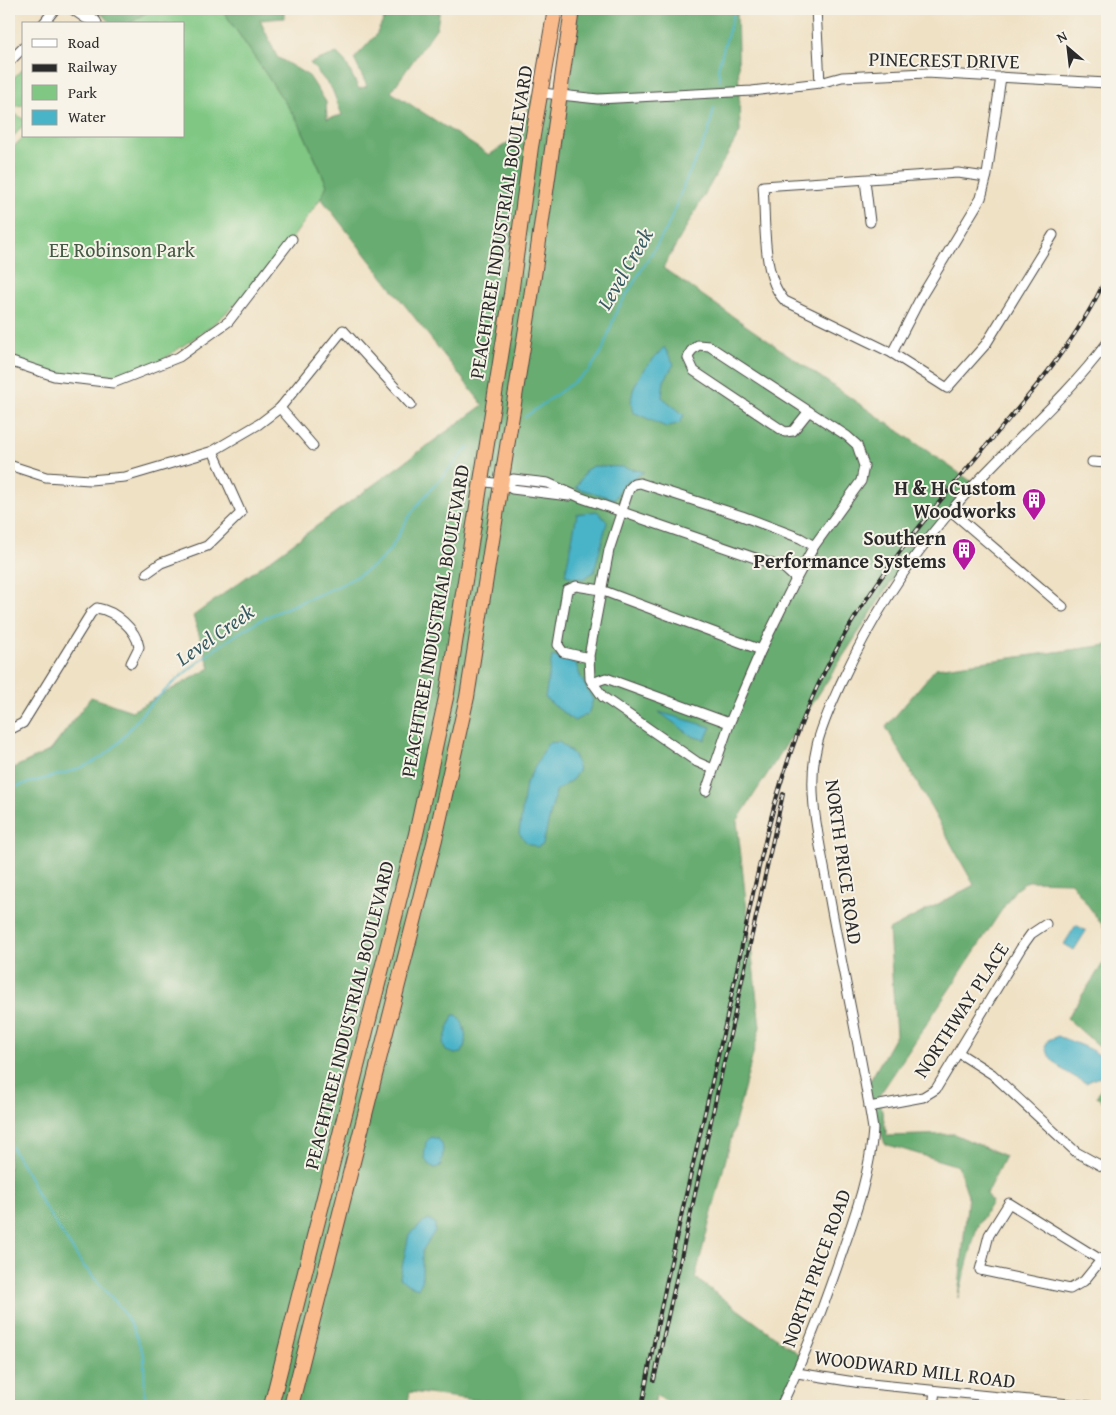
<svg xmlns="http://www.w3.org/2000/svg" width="1116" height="1415" font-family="'Gentium Book Plus',serif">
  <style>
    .green { fill: #7fc783; stroke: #557957 }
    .forest { fill: #67ac71; stroke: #496c4e }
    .water { fill: #49b3c7; stroke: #3a6f79 }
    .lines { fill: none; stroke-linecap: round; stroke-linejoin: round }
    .stream { stroke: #49b3c7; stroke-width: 2 }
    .minor-casing { stroke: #484642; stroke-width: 11 }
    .highway-casing { stroke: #484642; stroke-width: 16 }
    .minor { stroke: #fff; stroke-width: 9 }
    .highway { stroke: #fabb8c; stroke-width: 14 }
    .rail-casing { stroke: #2b2b2b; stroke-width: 4 }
    .rail { stroke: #f7f3e8; stroke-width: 2; stroke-dasharray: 5.5; stroke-linecap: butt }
    .labels { text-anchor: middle; stroke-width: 4; stroke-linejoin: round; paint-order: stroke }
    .street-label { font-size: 20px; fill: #2b2b2b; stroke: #f7f3e8 }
    .park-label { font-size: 20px; fill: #445a45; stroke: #f7f3e8 }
    .poi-label { font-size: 20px; font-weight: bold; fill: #2b2b2b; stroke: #f7f3e8; text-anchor: end }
    .water-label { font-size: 21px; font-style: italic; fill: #365b62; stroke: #f7f3e8 }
  </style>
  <rect width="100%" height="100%" fill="#f7f3e8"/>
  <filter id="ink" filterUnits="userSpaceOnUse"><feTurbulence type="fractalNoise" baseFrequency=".02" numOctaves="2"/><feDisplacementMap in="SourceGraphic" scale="10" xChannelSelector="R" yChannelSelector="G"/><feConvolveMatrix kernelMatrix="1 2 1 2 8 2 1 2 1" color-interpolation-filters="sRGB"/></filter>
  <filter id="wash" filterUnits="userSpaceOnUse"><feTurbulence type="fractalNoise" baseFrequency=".0096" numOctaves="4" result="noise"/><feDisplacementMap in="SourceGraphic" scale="20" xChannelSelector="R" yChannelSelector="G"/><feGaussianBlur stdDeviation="1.12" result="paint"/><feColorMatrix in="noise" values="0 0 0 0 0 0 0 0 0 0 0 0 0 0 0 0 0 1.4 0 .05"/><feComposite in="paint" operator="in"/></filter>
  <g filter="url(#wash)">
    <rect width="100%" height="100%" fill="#efe1c4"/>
    <!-- green -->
    <g class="green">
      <path d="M151,9h71l77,114 28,62 -6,13 -60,84 -51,45 -62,43 -62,9 -77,-11v-216l15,-16h160v-112h-55z"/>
      <path d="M24,68v37l-15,2v-25z"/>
      <path d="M9,111l15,8v5l-15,18z"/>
    </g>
    <!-- forest -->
    <g class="forest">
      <path d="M96,9h55l-22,15h-17z"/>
      <path d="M222,9h62v9l-24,2 17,37 32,19 17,26 1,17 15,-4 -10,-26 -22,-26 27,-10 8,8 14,28 8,-3 -13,-27 22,-24 13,-26h51l-3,18 -46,65 98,63 34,-22 7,-37 38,4 9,-91h160l3,123 -77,136 312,216 -62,64 -176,273 23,206 -65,251 109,80 -21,48h-110l-17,-11 -2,11h-128l-116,-14 -3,14h-398v-636l42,-20 40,-53 41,14 78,-43 -17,-52 290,-211 -162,-207 6,-13 -28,-62z"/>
      <path d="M1107,645v409l-40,-36 37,-56 1,-33 -34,-47 -43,-1 -13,9 -136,206 8,40 67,-2 51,22 -19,38 6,8 -15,25 -19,71 10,-103 -10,-29 -73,-22 -19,-56 30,-53 -7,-105 85,-45 -88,-158 50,-59z"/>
      <path d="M1107,1075v30l-10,-8z"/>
    </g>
    <!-- water -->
    <g class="water">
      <path d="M664,347l10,17 -10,17 -2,16 22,18 -4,8 -14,4 -33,-15c-8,-25 15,-47 31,-65z"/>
      <path d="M593,466l30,1 21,5 -22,13 -7,14 -39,-11 10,-18z"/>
      <path d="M597,511l10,11 -13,50 -11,7 -18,-4 12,-61z"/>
      <path d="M552,656l24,8 5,14 12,22 -5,14 -14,7 -29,-23z"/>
      <path d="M659,712l52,15 -6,13 -13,-4z"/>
      <path d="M559,742l15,13 5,14 -6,10 -17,12 -13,53 -6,3 -10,-4 -8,-10 7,-50 22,-40z"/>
      <path d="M1076,925l10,6 -12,19 -10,-6z"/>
      <path d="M453,1015h4c9,10 11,25 5,38l-7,1 -9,-3 -3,-8z"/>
      <path d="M1058,1036c11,5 40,14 46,24 2,5 0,10 -1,15l-17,8c-17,-9 -34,-17 -41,-36l3,-7z"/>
      <path d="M431,1137c16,2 12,16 10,29l-6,2c-13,-6 -11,-13 -9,-26z"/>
      <path d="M428,1219l7,4v8l-13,20v31l-4,6 -11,-4 -7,-6 1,-6 8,-38z"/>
    </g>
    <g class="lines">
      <!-- stream -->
      <g class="stream">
        <path d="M720,81l-2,-13 17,-59"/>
        <path d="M525,417l64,-46 14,-22 13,-37 51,-84 19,-48 22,-46 6,-26"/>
        <path d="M9,789c30,-11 65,-14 93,-32 18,-12 29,-31 43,-47 28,-29 63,-57 97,-79 42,-28 95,-37 135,-68 17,-13 22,-32 34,-49 17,-24 39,-44 57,-67"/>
        <path d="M9,1143l22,37 8,18 43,66 38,43 13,21 11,28 1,50"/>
      </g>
    </g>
  </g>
  <g filter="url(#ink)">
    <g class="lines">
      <!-- minor casing -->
      <g class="minor-casing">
        <g id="minor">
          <path d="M72,9l13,9 12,5"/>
          <path d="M83,9l13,12"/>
          <path d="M816,9l4,74"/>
          <path d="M43,24l12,-15"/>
          <path d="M9,62l15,-15"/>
          <path d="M542,93l56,6 154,-8 68,-8 22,-6 84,-4 181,10"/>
          <path d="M986,177l-28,-4 -195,13c3,34 -2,90 22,115l107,52 55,35 39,-44 67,-109"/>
          <path d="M865,180l5,42"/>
          <path d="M892,353l29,-56 60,-99 6,-23 14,-98"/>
          <path d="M9,361l45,15 59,7 66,-26 50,-36 63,-82"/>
          <path d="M280,408l33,38"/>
          <path d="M1092,462l15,1"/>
          <path d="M9,465l37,12 44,3 35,-3 88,-26 46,-27 21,-16 63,-78 68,75"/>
          <path d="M480,481l28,4 4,4 57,7"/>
          <path d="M508,485l5,-6 35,4 31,14 205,71 12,11"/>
          <path d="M951,511l112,96"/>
          <path d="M147,573l14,-10 46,-17 34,-33 -28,-62"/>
          <path d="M589,658l-26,-6 -5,-7 9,-55 9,-4 25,4 160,60"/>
          <path d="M592,683l14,-5 123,45"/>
          <path d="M9,730l14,-7 68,-110 6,-5c18,3 39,21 42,39l-8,16"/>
          <path d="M713,769l-16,-7 -94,-65 -13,-18 -1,-23 20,-106 20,-61 5,-5 6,-1 102,33 58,22 14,8"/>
          <path d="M706,791l24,-69 31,-72 35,-71 18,-33 47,-65 3,-15 -7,-21 -10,-9 -138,-90 -11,-1 -7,6 -3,7 6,13 91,61 8,-1 16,-20"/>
          <path d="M959,1053l33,21 84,78 31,17"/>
          <path d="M869,1107l54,-10 13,-8 85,-141 10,-14 15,-10"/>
          <path d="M1101,1260l-17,21 -14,8 -90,-19 9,-35 20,-32 92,57 6,4"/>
          <path d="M797,1373l64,10 228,23"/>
          <path d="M781,1406c23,-48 42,-98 59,-148 15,-43 30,-83 33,-129 -13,-82 -32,-164 -46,-246 -8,-44 -21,-93 -10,-138 5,-21 15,-42 24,-62 29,-62 64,-118 108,-170 49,-59 111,-107 158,-170"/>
          <path d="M933,1406l2,-15"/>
        </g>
      </g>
      <!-- highway casing -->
      <g class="highway-casing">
        <g id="highway">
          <path d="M271,1406l145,-572 31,-141 64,-399 20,-147 24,-138"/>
          <path d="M291,1406l144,-567 32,-142 64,-400 41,-288"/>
        </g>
      </g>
      <!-- minor -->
      <use href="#minor" class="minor"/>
      <!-- highway -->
      <use href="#highway" class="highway"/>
      <!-- rail casing -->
      <g class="rail-casing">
        <g id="rail">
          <path d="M654,1380l129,-586"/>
          <path d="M642,1406c23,-129 55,-257 84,-385 28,-126 46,-257 110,-371 39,-72 91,-134 144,-197 47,-55 97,-111 127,-177"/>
        </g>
      </g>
      <!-- rail -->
      <use href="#rail" class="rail"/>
    </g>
  </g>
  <!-- icons -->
  <defs>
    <g id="building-pin" transform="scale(1.25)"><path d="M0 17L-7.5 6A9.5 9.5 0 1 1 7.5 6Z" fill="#b5179e" stroke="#f7f3e8"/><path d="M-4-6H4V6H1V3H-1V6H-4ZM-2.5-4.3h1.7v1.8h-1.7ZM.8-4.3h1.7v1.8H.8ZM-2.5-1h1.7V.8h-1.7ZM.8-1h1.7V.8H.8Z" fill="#fff"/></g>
  </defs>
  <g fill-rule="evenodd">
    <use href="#building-pin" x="1034" y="500"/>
    <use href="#building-pin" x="964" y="550"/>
  </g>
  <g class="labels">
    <!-- street labels -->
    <g class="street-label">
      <text transform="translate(944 60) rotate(1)" y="7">PINECREST DRIVE</text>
      <text transform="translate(501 222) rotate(-81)" y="7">PEACHTREE INDUSTRIAL BOULEVARD</text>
      <text transform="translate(435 621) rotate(-80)" y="7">PEACHTREE INDUSTRIAL BOULEVARD</text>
      <text transform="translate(844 862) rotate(82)" y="7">NORTH PRICE ROAD</text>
      <text transform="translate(961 1010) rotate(-57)" y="7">NORTHWAY PLACE</text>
      <text transform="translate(349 1015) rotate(-76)" y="7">PEACHTREE INDUSTRIAL BOULEVARD</text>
      <text transform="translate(816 1268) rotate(-70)" y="7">NORTH PRICE ROAD</text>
      <text transform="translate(915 1369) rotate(7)" y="7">WOODWARD MILL ROAD</text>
    </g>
    <!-- park labels -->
    <g class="park-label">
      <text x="122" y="257">EE Robinson Park</text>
    </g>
    <!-- poi labels -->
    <g class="poi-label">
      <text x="1016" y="495">H &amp; H Custom<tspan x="1016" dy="23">Woodworks</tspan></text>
      <text x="946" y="545">Southern<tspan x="946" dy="23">Performance Systems</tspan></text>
    </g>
    <!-- water labels -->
    <g class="water-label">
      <text transform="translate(625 269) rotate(-60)" y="7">Level Creek</text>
      <text transform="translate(215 635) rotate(-35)" y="7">Level Creek</text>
    </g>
  </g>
  <!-- margin -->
  <rect width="1116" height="1415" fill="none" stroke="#f7f3e8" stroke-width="30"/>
  <!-- legend -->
  <rect x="22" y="22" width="162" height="115" fill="#f7f3e8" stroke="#a5a39c"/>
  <rect x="32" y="39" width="25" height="8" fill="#ffffff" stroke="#a5a39c"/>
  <text x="68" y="48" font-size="15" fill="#2b2b2b">Road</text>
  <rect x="32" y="64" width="25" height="8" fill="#2b2b2b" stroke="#a5a39c"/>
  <text x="68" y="72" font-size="15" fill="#2b2b2b">Railway</text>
  <rect x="32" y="85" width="25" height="15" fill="#7fc783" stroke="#a5a39c"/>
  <text x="68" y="98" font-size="15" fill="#2b2b2b">Park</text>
  <rect x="32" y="110" width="25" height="15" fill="#49b3c7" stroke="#a5a39c"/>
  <text x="68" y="122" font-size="15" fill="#2b2b2b">Water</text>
  <!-- north arrow -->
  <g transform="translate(1068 48) rotate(332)" stroke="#f7f3e8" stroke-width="4" paint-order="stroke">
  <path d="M0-4L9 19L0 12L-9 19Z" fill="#2b2b2b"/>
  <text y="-8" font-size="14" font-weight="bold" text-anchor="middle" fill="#2b2b2b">N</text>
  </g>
</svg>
